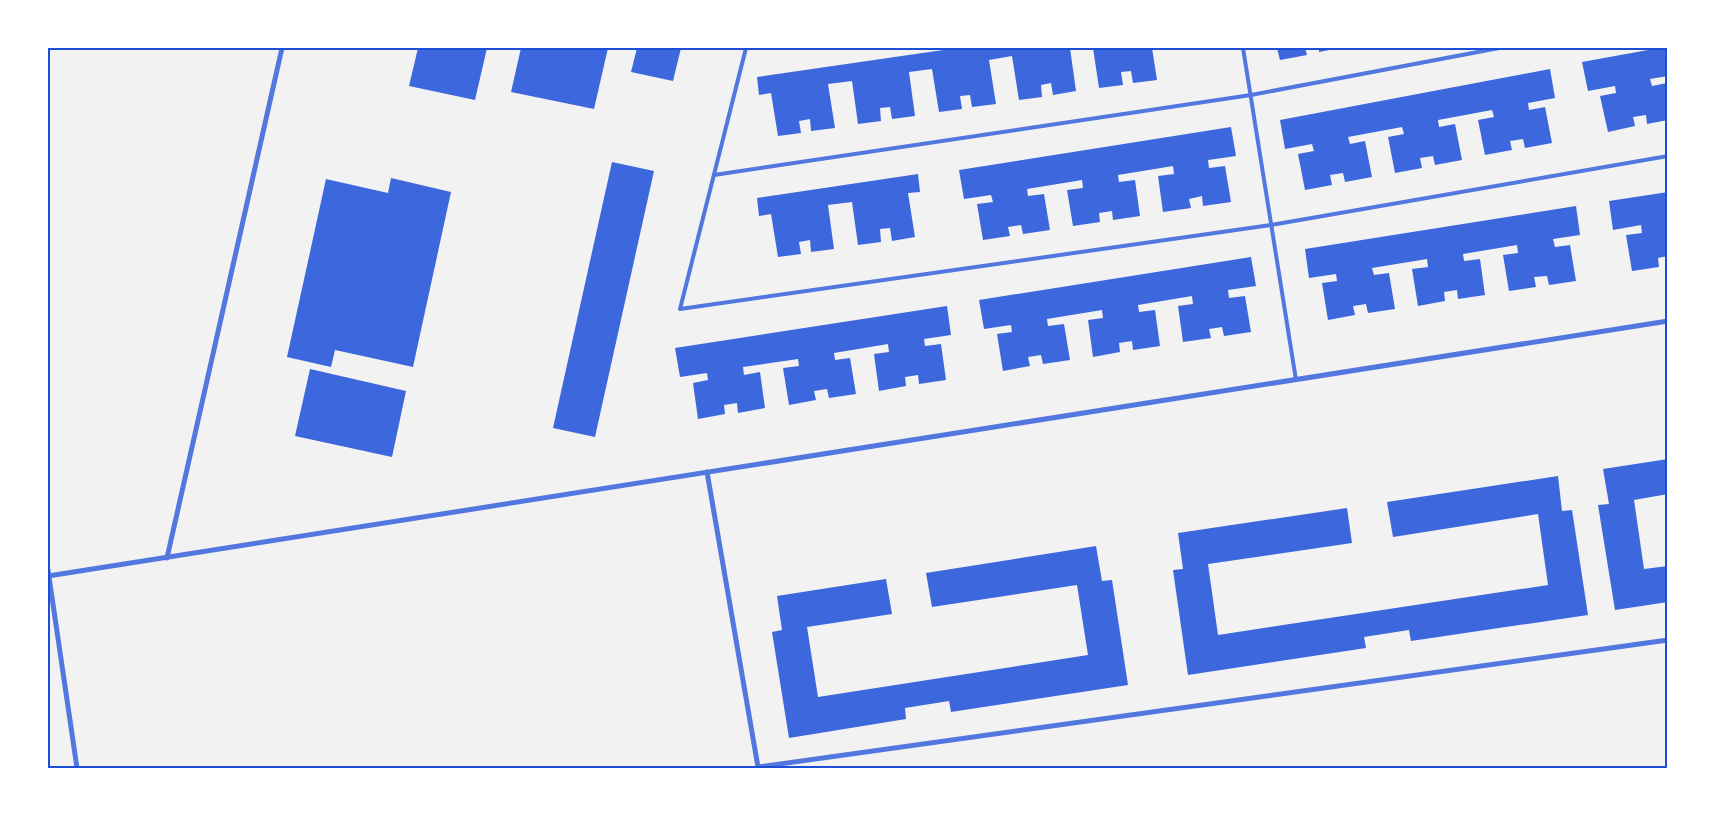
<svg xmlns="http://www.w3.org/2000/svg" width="1715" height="816" font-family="Arial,sans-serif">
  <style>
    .building { fill: #3d67dc }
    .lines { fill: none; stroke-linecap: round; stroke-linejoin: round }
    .service { stroke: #5277de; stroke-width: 4 }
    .minor { stroke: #5277de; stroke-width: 5 }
    .neatline { fill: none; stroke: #1d4ed8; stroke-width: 2 }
  </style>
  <rect width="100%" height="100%" fill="#f2f2f2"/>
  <!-- building -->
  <g class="building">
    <path d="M418,48h69l-12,52 -66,-14z"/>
    <path d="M521,48h87l-14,61 -83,-17z"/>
    <path d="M637,48h44l-8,33 -42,-9z"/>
    <path d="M957,48h113l6,43 -23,4 -2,-12 -10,2 1,12 -23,3 -7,-44 -23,4 7,44 -24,3 -2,-12 -10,1 2,13 -23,3 -7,-43 -23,3 6,44 -23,3 -2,-12 -10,1 1,13 -23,3 -6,-43 -24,3 7,44 -24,3 -1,-12 -11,2 2,12 -23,3 -7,-43 -12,2 -2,-18z"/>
    <path d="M1093,48h59l5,32 -24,3 -2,-12 -10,1 2,13 -24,3z"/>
    <path d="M1277,48h28l2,7 -27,5z"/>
    <path d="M1319,48h21l-21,4z"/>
    <path d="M1659,48h9v28l-18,3 2,7 15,-3 1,37 -21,4 -1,-9 -13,2 2,9 -27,6 -8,-36 16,-3 -1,-7 -27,5 -6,-29z"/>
    <path d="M1550,69l5,29 -27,5 1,7 16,-3 7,36 -27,5 -2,-9 -13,2 2,9 -27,5 -7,-35 16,-3 -2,-7 -54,10 1,7 16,-3 7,36 -27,5 -2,-9 -13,2 2,10 -27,5 -7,-36 16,-3 -2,-7 -54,10 2,7 15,-3 7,36 -27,5 -2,-9 -13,2 2,10 -27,5 -7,-36 16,-3 -2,-7 -27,5 -5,-29z"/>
    <path d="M1231,127l5,29 -28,4 1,8 16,-2 6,36 -28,4 -1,-10 -13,3 2,9 -28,4 -5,-36 16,-2 -1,-8 -55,9 1,7 16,-2 5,36 -27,4 -1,-9 -13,2 1,9 -27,4 -6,-36 16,-2 -1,-8 -55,9 1,7 16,-2 6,36 -27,4 -2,-9 -13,2 2,9 -27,4 -6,-36 16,-2 -2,-7 -27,4 -5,-29z"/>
    <path d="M612,162l42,9 -59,266 -42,-9z"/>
    <path d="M918,174l2,18 -12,1 7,44 -23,4 -2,-13 -10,1 1,13 -23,3 -6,-43 -24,3 6,44 -23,3 -1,-12 -11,2 2,12 -23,3 -7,-43 -12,2 -2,-18z"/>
    <path d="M391,178l60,14 -38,175 -78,-17 -4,17 -44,-10 39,-178 62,14z"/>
    <path d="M1668,192v64l-10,2 1,9 -27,4 -6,-36 16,-2 -1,-8 -28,5 -4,-29z"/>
    <path d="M1576,206l4,29 -27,4 2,8 15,-2 6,36 -27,4 -2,-9 -13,1 2,10 -27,4 -6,-36 15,-2 -1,-8 -54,9 1,7 16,-2 5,36 -27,4 -1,-9 -13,2 1,9 -27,5 -6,-37 16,-2 -1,-8 -55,9 2,7 15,-2 6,36 -27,4 -2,-9 -13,2 2,9 -27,5 -6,-37 15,-2 -1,-7 -27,4 -4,-29z"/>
    <path d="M1251,257l5,29 -28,4 1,8 16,-2 6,36 -27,4 -2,-9 -13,2 2,9 -28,4 -5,-36 15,-2 -1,-8 -54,9 1,7 16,-2 5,36 -27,4 -1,-9 -13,2 1,9 -27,5 -5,-37 15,-2 -1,-8 -55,9 1,7 16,-2 6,36 -27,4 -2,-9 -13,2 2,9 -27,5 -6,-37 15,-2 -1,-7 -27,4 -5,-29z"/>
    <path d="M947,306l4,29 -27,4 1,7 16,-2 5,36 -27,4 -1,-9 -13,2 1,9 -27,5 -5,-37 15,-2 -1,-8 -54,9 1,7 15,-2 6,36 -27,4 -2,-9 -13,2 2,9 -27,5 -6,-37 16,-2 -1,-7 -55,8 1,8 16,-3 5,36 -27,5 -1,-10 -13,2 1,9 -27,5 -5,-36 15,-3 -1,-7 -27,4 -5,-29z"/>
    <path d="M310,369l96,22 -14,66 -97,-21z"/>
    <path d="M1668,459v35l-34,6 10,69 24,-3v36l-53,8 -17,-105 11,-1 -6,-35z"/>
    <path d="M1558,476l4,35 10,-1 16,105 -177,26 -2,-11 -45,7 2,11 -178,27 -15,-105 10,-1 -5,-36 169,-25 5,35 -144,21 10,71 330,-50 -10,-71 -145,23 -6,-35z"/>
    <path d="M1096,546l6,35 10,-1 16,105 -177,27 -2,-11 -44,7 1,11 -117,19 -17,-106 10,-2 -5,-34 109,-17 6,35 -85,13 11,70 270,-42 -11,-70 -145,22 -6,-34z"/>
  </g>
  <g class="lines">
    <!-- service -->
    <g class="service">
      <path d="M746,48l-66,261 591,-84 397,-69"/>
      <path d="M1243,48l53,332"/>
      <path d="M714,175l537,-80 248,-47"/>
    </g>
    <!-- minor -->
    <g class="minor">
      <path d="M707,472l51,295 910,-127"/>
      <path d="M167,558l115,-510"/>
      <path d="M48,570l29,198"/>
      <path d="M48,576l1620,-255"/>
    </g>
  </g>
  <!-- border -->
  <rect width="1715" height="816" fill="none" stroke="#ffffff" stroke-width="98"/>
  <rect x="49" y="49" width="1617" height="718" class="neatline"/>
</svg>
